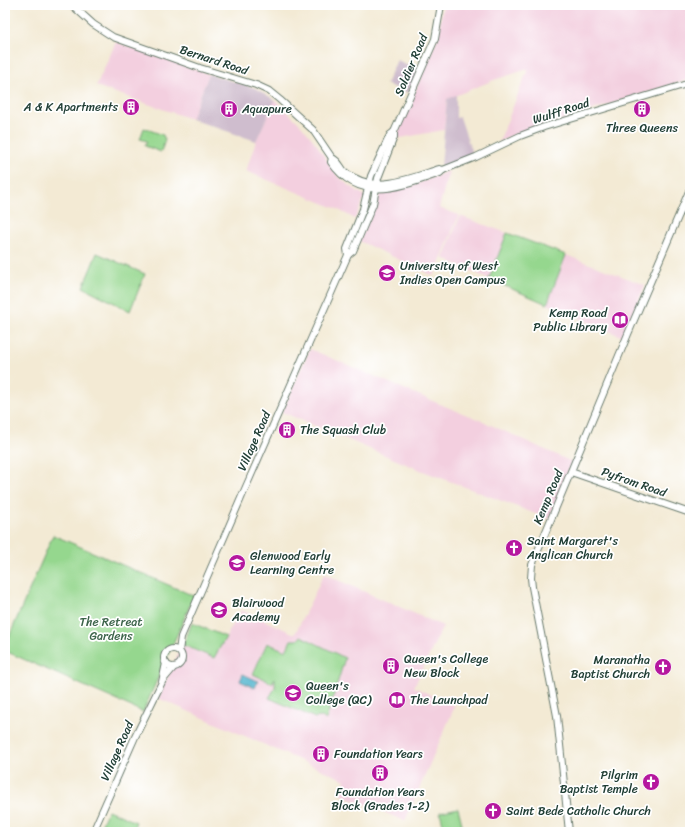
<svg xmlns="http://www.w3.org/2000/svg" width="695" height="837" font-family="Sriracha,sans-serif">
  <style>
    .built { fill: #f3cfdf }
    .industrial { fill: #cfbdce }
    .green { fill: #95d78e; stroke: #5a8a61 }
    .water { fill: #4eb3cd; stroke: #367880 }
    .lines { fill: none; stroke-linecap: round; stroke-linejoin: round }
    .secondary-casing { stroke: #697a6c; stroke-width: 8 }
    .secondary { stroke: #fff; stroke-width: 6 }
    .labels { text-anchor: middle; stroke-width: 3.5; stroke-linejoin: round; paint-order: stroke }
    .street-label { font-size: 12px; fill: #1f3d34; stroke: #fff }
    .poi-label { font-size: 12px; fill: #1f3d34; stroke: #fff; text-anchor: start }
    .park-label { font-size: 12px; fill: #3c644a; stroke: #fff }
  </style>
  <rect width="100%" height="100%" fill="#fff"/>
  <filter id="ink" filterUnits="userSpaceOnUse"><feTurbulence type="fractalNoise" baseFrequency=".025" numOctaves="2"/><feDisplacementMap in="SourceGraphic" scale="8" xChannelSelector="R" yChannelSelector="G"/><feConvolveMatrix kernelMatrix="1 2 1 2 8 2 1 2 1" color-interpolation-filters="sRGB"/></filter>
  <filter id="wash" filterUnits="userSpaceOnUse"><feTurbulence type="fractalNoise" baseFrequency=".012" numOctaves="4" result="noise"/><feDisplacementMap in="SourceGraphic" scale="16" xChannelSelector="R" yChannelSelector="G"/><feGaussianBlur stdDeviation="0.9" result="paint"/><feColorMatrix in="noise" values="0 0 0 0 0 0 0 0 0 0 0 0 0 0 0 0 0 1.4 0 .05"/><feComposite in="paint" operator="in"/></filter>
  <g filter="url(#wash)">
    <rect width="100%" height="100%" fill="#f3ead4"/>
    <!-- built -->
    <g class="built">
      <path d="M443,5h247v9l-5,-1 5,2v64l-179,57 -12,6 29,-73 -34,11 -47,19 -3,31 -49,9 43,-103z"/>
      <path d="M116,42l93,32 -18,45 -95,-33z"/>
      <path d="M275,100l26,25 16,20 20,30 10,9 18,12 -10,23 -20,-11 -89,-37 10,-30z"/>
      <path d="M449,171l-10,37 20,7 -25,61 -75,-35 20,-46 32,-9z"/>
      <path d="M460,216l47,17 -18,46 -46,-21z"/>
      <path d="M566,255l79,30 -22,52 -76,-33z"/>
      <path d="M310,349l132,56 38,15 92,42 -23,57 -129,-49 -138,-58z"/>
      <path d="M324,574l119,52 -29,61 41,19 -50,115 -65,-27 5,-14 -187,-82 24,-53 32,13 27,-48 54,24z"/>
    </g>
    <!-- industrial -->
    <g class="industrial">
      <path d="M397,60l22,10 -11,23 -22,-9z"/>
      <path d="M209,74l46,14 20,12 -19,41 -65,-22z"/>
      <path d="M456,95v23l4,-1 13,39 -32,11 6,-68z"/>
    </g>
    <!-- green -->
    <g class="green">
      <path d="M144,128l19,7 2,5 -4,12 -16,-6 2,-5 -7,-2z"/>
      <path d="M507,233l59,22 -19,49 -58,-25z"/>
      <path d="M97,253l48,21 -15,37 -47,-24z"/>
      <path d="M53,535l141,61 -51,116 -138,-61v-5z"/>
      <path d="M192,623l34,14 -12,21 -31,-13z"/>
      <path d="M301,636l44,22 -19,62 -4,-3 -7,1 -46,-20 6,-10v-10l-3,5 -19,-9 14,-31 19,8 5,-11h7z"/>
      <path d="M458,808l6,24h-19l-5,-20z"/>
      <path d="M108,810l28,12 -4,10h-34z"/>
    </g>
    <!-- water -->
    <path class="water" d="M243,674l15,7 -3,7 -15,-7z"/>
  </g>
  <g filter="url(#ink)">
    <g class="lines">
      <!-- secondary casing -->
      <g class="secondary-casing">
        <g id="secondary">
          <path d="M72,5l21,19 20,13 87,31 56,17 13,6 11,9 33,30 19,28c6,2 8,8 12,13 3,3 7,5 11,7 25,14 59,-1 84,-9l4,1"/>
          <path d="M332,158l-1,4c29,42 69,25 109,11l3,-3 33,-13 44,-21 24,-9 146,-44"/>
          <path d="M348,255l-1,-6 16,-40 8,-33 19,-41 4,-3 37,-84 4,-9 6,-34"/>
          <path d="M571,472l119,41"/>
          <circle cx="173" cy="658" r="9"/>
          <path d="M179,651l2,-14 64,-148 103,-234 5,-4 20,-47 5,-26 16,-41v-5"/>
          <path d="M163,680l11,-13"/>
          <path d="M93,832l42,-95 27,-55 4,-19"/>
          <path d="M569,832l-12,-116 -25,-129 -1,-9 1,-13 96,-231 62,-145"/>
        </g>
      </g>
      <!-- secondary -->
      <use href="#secondary" class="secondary"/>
    </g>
  </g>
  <!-- icons -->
  <defs>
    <g id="building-disc" transform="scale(0.9)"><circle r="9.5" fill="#b5179e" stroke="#fff"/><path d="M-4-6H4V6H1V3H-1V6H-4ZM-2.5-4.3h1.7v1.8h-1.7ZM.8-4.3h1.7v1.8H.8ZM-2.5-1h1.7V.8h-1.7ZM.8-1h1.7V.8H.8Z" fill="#fff"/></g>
    <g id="university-disc" transform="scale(0.9)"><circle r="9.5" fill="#b5179e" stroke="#fff"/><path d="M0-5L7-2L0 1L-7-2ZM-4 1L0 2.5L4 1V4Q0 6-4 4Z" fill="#fff"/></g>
    <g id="library-disc" transform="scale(0.9)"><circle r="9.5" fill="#b5179e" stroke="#fff"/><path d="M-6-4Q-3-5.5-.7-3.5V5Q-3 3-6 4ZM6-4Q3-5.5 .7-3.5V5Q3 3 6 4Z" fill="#fff"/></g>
    <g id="church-disc" transform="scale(0.9)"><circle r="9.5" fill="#b5179e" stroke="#fff"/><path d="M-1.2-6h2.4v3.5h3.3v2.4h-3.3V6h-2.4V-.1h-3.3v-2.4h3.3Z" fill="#fff"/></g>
    <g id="school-disc" transform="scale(0.9)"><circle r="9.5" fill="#b5179e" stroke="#fff"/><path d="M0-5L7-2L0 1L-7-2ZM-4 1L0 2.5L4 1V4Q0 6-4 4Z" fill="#fff"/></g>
  </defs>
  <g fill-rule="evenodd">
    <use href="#building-disc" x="131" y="107"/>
    <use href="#building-disc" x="229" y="109"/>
    <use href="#building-disc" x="642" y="109"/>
    <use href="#university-disc" x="387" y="273"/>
    <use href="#library-disc" x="620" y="320"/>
    <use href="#building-disc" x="287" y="430"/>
    <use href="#church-disc" x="514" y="548"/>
    <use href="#school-disc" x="237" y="563"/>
    <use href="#school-disc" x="219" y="610"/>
    <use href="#building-disc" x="391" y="666"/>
    <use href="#church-disc" x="663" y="667"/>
    <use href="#school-disc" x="293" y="693"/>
    <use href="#library-disc" x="397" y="700"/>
    <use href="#building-disc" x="321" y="754"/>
    <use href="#building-disc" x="380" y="773"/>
    <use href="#church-disc" x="651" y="782"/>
    <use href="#church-disc" x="493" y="811"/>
  </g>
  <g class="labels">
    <!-- street labels -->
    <g class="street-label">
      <text transform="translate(214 60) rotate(18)" y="4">Bernard Road</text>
      <text transform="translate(411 65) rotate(-67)" y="4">Soldier Road</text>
      <text transform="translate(561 111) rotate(-18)" y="4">Wulff Road</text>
      <text transform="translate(254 441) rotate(-66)" y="4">Village Road</text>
      <text transform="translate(634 482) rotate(19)" y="4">Pyfrom Road</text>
      <text transform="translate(548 497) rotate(-67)" y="4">Kemp Road</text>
      <text transform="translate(117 751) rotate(-66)" y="4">Village Road</text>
    </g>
    <!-- poi labels -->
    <g class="poi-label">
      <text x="118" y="111" text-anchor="end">A &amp; K Apartments</text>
      <text x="242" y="113">Aquapure</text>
      <text x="642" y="132" text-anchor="middle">Three Queens</text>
      <text x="400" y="270">University of West<tspan x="400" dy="14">Indies Open Campus</tspan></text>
      <text x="607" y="317" text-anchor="end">Kemp Road<tspan x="607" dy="14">Public Library</tspan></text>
      <text x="300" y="434">The Squash Club</text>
      <text x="527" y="545">Saint Margaret's<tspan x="527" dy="14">Anglican Church</tspan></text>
      <text x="250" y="560">Glenwood Early<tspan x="250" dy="14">Learning Centre</tspan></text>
      <text x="232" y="607">Blairwood<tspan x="232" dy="14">Academy</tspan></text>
      <text x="404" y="663">Queen's College<tspan x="404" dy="14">New Block</tspan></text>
      <text x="650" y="664" text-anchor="end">Maranatha<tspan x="650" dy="14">Baptist Church</tspan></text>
      <text x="306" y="690">Queen's<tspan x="306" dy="14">College (QC)</tspan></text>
      <text x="410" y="704">The Launchpad</text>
      <text x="334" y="758">Foundation Years</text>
      <text x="638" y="779" text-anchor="end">Pilgrim<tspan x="638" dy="14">Baptist Temple</tspan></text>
      <text x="380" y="796" text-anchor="middle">Foundation Years<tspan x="380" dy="14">Block (Grades 1-2)</tspan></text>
      <text x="506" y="815">Saint Bede Catholic Church</text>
    </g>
    <!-- park labels -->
    <g class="park-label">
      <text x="111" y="626">The Retreat<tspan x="111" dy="14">Gardens</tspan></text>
    </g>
  </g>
  <!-- margin -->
  <rect width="695" height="837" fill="none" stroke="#fff" stroke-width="20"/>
</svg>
